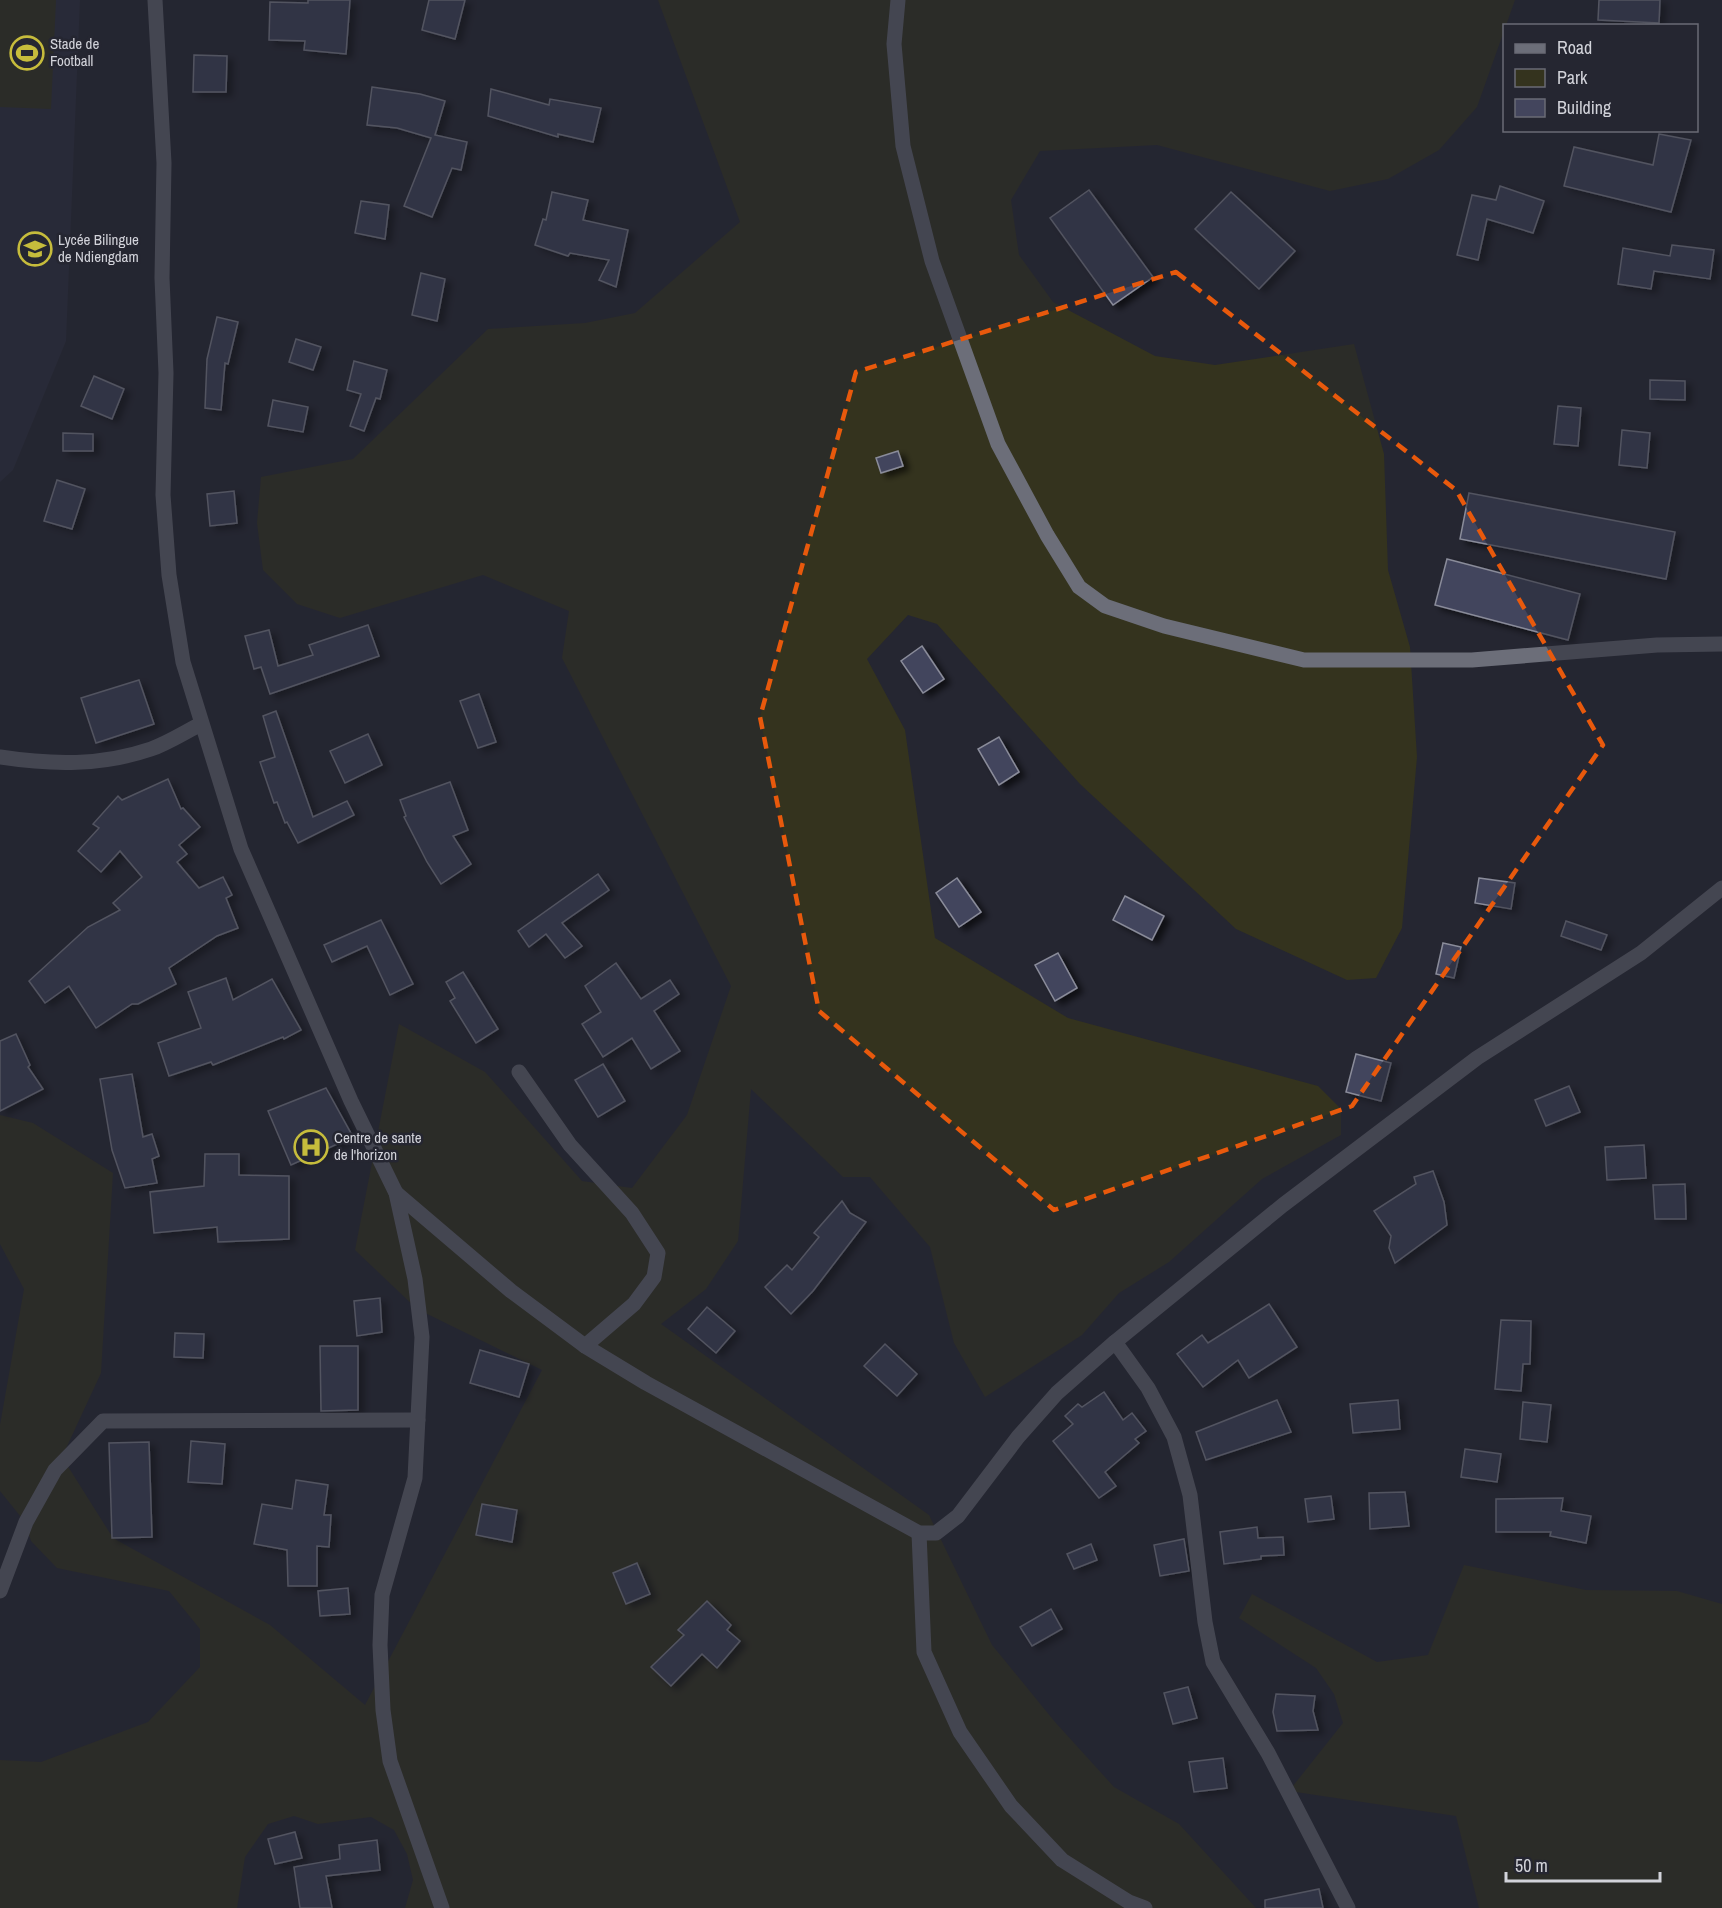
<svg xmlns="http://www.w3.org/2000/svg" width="1722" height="1908" font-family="'Archivo Narrow',sans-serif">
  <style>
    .built { fill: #2e3040 }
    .green { fill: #34331e }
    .building { fill: #43455d; stroke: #8a8c9a; stroke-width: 1.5; filter: url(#shadow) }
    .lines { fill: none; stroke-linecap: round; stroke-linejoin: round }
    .minor { stroke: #6c6e79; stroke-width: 15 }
    .marked { fill: none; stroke: #e8590c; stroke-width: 4.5; stroke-dasharray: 12 8; stroke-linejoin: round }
    .labels { text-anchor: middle; stroke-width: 5; stroke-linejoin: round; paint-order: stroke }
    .poi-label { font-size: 15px; fill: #d2d3da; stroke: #252631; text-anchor: start }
  </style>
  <defs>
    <filter id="shadow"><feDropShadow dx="6" dy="4" stdDeviation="3" flood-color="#0009"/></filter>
  </defs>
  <rect width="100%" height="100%" fill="#252631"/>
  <!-- built -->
  <path class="built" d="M0,0h80l-14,341 -53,129 -13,12z"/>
  <!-- green -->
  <g class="green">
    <path d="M0,0h56l-5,109 -51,-2z"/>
    <path d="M658,0h857l-38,107 -38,43 -51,29 -58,12 -173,-46 -117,6 -29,49 8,55 34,47 102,54 60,9 139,-21 30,110 4,116 22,77 7,110 -15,171 -26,50 -29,2 -111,-51 -156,-145 -143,-160 -29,-9 -41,44 38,71 30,208 133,80 250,68 23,23v26l-79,44 -93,83 -50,31 -37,42 -97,62 -31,-54 -24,-96 -60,-70h-27l-92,-88 -13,152 -32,48 -45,35 268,191 63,130 63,77 59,65 65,37 77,84h-851l8,-28 -6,-26 -13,-24 -23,-13 -53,7 -24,-8 -26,8 -23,33 -8,51h-237v-148l41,2 107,-40 52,-55v-38l-31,-38 -112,-23 -26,-27 -6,-19 -25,-31v-66l24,-136 -24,-45v-129l33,8 80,50 -12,200 -39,84 51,81 157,87 95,80 177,-335 -125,-61 -62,-59 44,-226 86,48 97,109 50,7 55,-73 44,-129 -169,-328 7,-47 -86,-36 -143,43 -43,-14 -34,-34 -6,-47 4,-46 92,-18 135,-130 97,-6 50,-10 105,-91z"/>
    <path d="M1464,1565l122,25 91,1 45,13v304h-243l-23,-92 -167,-25 54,-68 -9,-29 -18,-26 -77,-50 13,-24 125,68 51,-7z"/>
  </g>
  <!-- building -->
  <g class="building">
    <path d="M308,0h42l-4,54 -42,-4 1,-9 -36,-1 1,-38 38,1z"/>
    <path d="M429,0h36l-10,39 -33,-9z"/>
    <path d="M1599,0h61l-1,23 -61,-3z"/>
    <path d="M194,55l33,1 -1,36h-33z"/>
    <path d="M372,87l48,7 25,7 -10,34 32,7 -6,28 -9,-2 -20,49 -28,-11 27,-68 -34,-10 -30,-3z"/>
    <path d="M491,89l58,16 1,-6 51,9 -8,34 -35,-8v3l-70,-21z"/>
    <path d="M1659,134l32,6 -20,72 -107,-26 10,-39 79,18z"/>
    <path d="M1500,186l44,15 -11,32 -46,-14 -9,41 -21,-5 15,-60 24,5z"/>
    <path d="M1089,190l64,87 -40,28 -63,-87z"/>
    <path d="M552,192l36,8 -5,20 45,10 -12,57 -17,-7 10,-20 -39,-7 -2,3 -33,-11 8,-26 3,1z"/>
    <path d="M1231,192l64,59 -36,38 -64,-60z"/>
    <path d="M361,201l28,4 -4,34 -30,-6z"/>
    <path d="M1672,245l42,5 -4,29 -56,-8 -3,18 -33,-5 5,-36 47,8z"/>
    <path d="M421,273l24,6 -8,42 -25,-6z"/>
    <path d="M217,317l21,5 -10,42 -3,-1 -4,47 -16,-2 2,-49z"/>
    <path d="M296,339l25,8 -8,23 -24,-8z"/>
    <path d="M354,361l33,9 -7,29 -4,-1 -12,33 -14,-5 11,-32 -14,-4z"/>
    <path d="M94,376l30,13 -12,30 -31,-13z"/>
    <path d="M1650,380l35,1v19l-35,-1z"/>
    <path d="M273,400l35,7 -5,25 -35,-6z"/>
    <path d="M1558,406l23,2 -3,38 -24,-2z"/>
    <path d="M1622,430l28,3 -3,35 -28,-3z"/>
    <path d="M63,433l30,1v17h-30z"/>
    <path d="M898,451l5,15 -22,7 -5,-15z"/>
    <path d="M57,480l28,9 -13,40 -28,-8z"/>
    <path d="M234,491l3,32 -27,3 -3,-32z"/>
    <path d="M1469,493l206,39 -9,47 -206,-40z"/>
    <path d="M1447,559l133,35 -12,46 -133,-35z"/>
    <path d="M368,625l11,31 -109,38 -9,-27 -7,2 -9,-33 24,-6 9,36 35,-11 -4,-10z"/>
    <path d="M922,646l22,33 -21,14 -22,-32z"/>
    <path d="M139,680l15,44 -58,19 -15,-45z"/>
    <path d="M479,694l17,48 -18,6 -18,-47z"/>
    <path d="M276,711l37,106 34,-16 7,14 -56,28 -11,-21 -2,1 -8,-21 -3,1 -14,-41 15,-5 -12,-41z"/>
    <path d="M368,734l14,31 -37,18 -15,-32z"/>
    <path d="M999,737l20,35 -20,13 -21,-36z"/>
    <path d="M168,779l13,30 2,-1 17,19 -21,18 8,9 -10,8 22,26 24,-11 9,18 -6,3 12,30 -21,8 -48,32 7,16 -38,20h-6l-36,24 -27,-42 -24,17 -16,-22 59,-54 32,-17 -7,-7 29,-26 -22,-26 -19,21 -23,-21 21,-23 -6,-4 25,-28 4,4z"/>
    <path d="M450,782l18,48 -15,6 18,28 -30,20 -14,-22 -23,-45 2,-1 -6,-16z"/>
    <path d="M598,874l11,16 -47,33 20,23 -17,12 -19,-24 -17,13 -11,-16z"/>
    <path d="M957,878l24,34 -22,15 -23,-34z"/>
    <path d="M1479,878l36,5 -4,26 -36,-6z"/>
    <path d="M1125,896l39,20 -12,24 -39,-20z"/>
    <path d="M381,920l32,64 -23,11 -23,-49 -35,16 -8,-17z"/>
    <path d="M1566,921l41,14 -6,15 -40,-14z"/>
    <path d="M1443,943l18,4 -7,31 -18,-4z"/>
    <path d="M1058,953l19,35 -22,13 -20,-36z"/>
    <path d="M616,963l25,36 29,-19 9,14 -25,17 26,40 -29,18 -19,-31 -29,19 -21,-33 19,-12 -16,-26z"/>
    <path d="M463,972l35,57 -22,14 -26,-42 5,-3 -9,-16z"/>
    <path d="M226,978l7,22 39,-21 29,51 -17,9 -1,-2 -70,28 -2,-3 -42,14 -11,-33 43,-15 -13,-36z"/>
    <path d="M16,1034l14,31 -2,2 15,22 -43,22v-70z"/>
    <path d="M1356,1054l35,9 -10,38 -35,-9z"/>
    <path d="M603,1064l22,37 -27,16 -23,-37z"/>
    <path d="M132,1074l11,63 9,-3 7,22 -7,3 5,24 -32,5 -13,-38 -12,-71z"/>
    <path d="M1569,1086l11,26 -34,14 -11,-26z"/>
    <path d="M326,1088l27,49 -62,28 -23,-54z"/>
    <path d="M1644,1145l2,33 -39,2 -2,-33z"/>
    <path d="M205,1154h34v21l50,1v63l-71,3 -1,-15 -63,6 -4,-41 54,-6z"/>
    <path d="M1433,1171l11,31 3,23 -52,38 -6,-15 2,-12 -17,-25 42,-27 -2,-7z"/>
    <path d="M1685,1184l1,35h-31l-2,-34z"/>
    <path d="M842,1201l8,12 16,9 -53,69 -22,23 -26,-27 22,-22 5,5 27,-33 -5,-4z"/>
    <path d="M380,1298l2,34 -25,4 -3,-35z"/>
    <path d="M1269,1304l28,43 -48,31 -11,-18 -35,27 -26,-33 25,-19 6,8z"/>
    <path d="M707,1307l28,24 -19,22 -28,-24z"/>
    <path d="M1501,1320l30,1 -1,43h-7l-2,27 -26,-2z"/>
    <path d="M175,1333l29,1 -1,24 -29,-1z"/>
    <path d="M885,1344l32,30 -20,22 -33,-30z"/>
    <path d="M320,1346h38v64l-37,1z"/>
    <path d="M480,1350l49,14 -10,33 -49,-14z"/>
    <path d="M1104,1392l19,28 9,-7 14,18 -11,8 4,4 -34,29 11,14 -17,12 -46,-57 20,-17 -8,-8 13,-12 4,3z"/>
    <path d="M1277,1400l14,32 -85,28 -10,-28z"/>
    <path d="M1398,1400l2,29 -47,4 -3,-29z"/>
    <path d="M1523,1402l28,3 -4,37 -27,-3z"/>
    <path d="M191,1441l34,3 -3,40 -34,-2z"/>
    <path d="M149,1442l3,95 -40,1 -3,-95z"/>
    <path d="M1465,1449l36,5 -4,28 -36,-5z"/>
    <path d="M296,1480l32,5 -4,30h7l-2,32 -12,-1v40h-29l-1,-36 -33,-6 8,-40 30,5z"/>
    <path d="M1405,1492l4,34 -39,3 -1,-36z"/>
    <path d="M1331,1496l3,23 -26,3 -3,-23z"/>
    <path d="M1563,1498l-2,13 30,5 -5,27 -36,-7 1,-4h-55v-33z"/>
    <path d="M482,1504l35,6 -5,32 -36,-7z"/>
    <path d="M1257,1527l1,11 25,-1 1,18 -23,1v3l-37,5 -4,-32z"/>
    <path d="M1184,1539l5,32 -29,5 -6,-31z"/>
    <path d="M1091,1544l6,16 -23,9 -7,-15z"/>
    <path d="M637,1563l13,31 -24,10 -13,-31z"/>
    <path d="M348,1588l2,26 -30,2 -2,-25z"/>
    <path d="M707,1601l24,24 -4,5 13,11 -23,27 -15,-14 -31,32 -20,-19 33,-32 -6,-5z"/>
    <path d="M1051,1609l11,20 -30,17 -12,-19z"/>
    <path d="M1188,1687l9,31 -24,6 -9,-31z"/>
    <path d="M1276,1694l39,2 -2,15 5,19 -41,1 -4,-19z"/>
    <path d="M1223,1758l4,30 -33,4 -5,-30z"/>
    <path d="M295,1832l7,26 -27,6 -7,-25z"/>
    <path d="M377,1840l3,30 -54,6 6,32h-32l-6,-41 46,-8 -1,-14z"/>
    <path d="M1319,1889l4,19h-58v-8z"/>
  </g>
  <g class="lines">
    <!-- minor -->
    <g class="minor">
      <path d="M155,0l9,163 -2,115 4,95 -3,122 6,80 14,87 58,187 110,252 45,92 19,86 7,58 -7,141 -33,117 -2,50 3,65 7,51 52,147"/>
      <path d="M898,0l-4,44 9,102 29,115 66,183 49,91 32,52 26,19 59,20 140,34h168l185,-15 65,-1"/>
      <path d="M0,757c52,8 101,9 151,-8 17,-6 34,-17 50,-25"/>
      <path d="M519,1072l51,73 62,68 26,40 -4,24 -20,27 -49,42"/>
      <path d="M396,1193l115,98 74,55 61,37 273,150h17l22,-17 60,-79 39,-44 58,-51 168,-137 194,-147 164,-105 81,-65"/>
      <path d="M1115,1342l33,46 26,49 16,58 15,127 8,40 55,91 80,155"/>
      <path d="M919,1533l5,119 36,80 51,74 51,54 67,42 16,6"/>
      <path d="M0,1591l26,-69 29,-52 48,-49 315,-1"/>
    </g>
  </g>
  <!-- marked area -->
  <path d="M0 0H1722V1908H0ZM1176,272l280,218 147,255 -251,361 -298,104 -235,-199 -59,-294 96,-345z" fill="#252631" fill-opacity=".55" fill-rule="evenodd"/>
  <path class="marked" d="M1176,272l280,218 147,255 -251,361 -298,104 -235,-199 -59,-294 96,-345z"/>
  <!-- icons -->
  <defs>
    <g id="stadium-ring" transform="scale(1.725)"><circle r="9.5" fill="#252631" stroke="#c6bc3c" stroke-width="1.5"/><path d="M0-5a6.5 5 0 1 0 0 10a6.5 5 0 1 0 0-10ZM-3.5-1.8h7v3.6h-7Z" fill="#c6bc3c"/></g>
    <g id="school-ring" transform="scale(1.725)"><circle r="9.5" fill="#252631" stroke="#c6bc3c" stroke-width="1.5"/><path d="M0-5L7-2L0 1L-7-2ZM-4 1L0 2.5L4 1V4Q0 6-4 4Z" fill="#c6bc3c"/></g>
    <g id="hospital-ring" transform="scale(1.725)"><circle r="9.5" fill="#252631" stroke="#c6bc3c" stroke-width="1.5"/><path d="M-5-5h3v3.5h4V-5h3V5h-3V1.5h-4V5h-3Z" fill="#c6bc3c"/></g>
  </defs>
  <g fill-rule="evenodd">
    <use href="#stadium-ring" x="27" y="53"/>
    <use href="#school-ring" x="35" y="249"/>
    <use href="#hospital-ring" x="311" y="1147"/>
  </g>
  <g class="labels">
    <!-- poi labels -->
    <g class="poi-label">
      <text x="50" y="49">Stade de<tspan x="50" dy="17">Football</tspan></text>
      <text x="58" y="245">Lycée Bilingue<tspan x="58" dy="17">de Ndiengdam</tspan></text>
      <text x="334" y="1143">Centre de sante<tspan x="334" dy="17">de l'horizon</tspan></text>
    </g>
  </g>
  <!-- legend -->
  <rect x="1503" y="24" width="195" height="108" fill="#252631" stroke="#6a6b75" stroke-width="1.5"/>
  <rect x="1515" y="44" width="30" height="9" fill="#6c6e79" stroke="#6a6b75" stroke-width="1.5"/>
  <text x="1557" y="54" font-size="18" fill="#d2d3da">Road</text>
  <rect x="1515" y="69" width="30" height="18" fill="#34331e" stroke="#6a6b75" stroke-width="1.5"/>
  <text x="1557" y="84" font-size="18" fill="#d2d3da">Park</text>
  <rect x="1515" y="99" width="30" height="18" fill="#43455d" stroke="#6a6b75" stroke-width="1.5"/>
  <text x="1557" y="114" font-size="18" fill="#d2d3da">Building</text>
  <!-- scale -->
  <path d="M1506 1872v9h154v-9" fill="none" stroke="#d2d3da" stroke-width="3"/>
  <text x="1515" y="1872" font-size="18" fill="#d2d3da" stroke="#252631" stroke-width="4.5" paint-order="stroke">50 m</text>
</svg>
